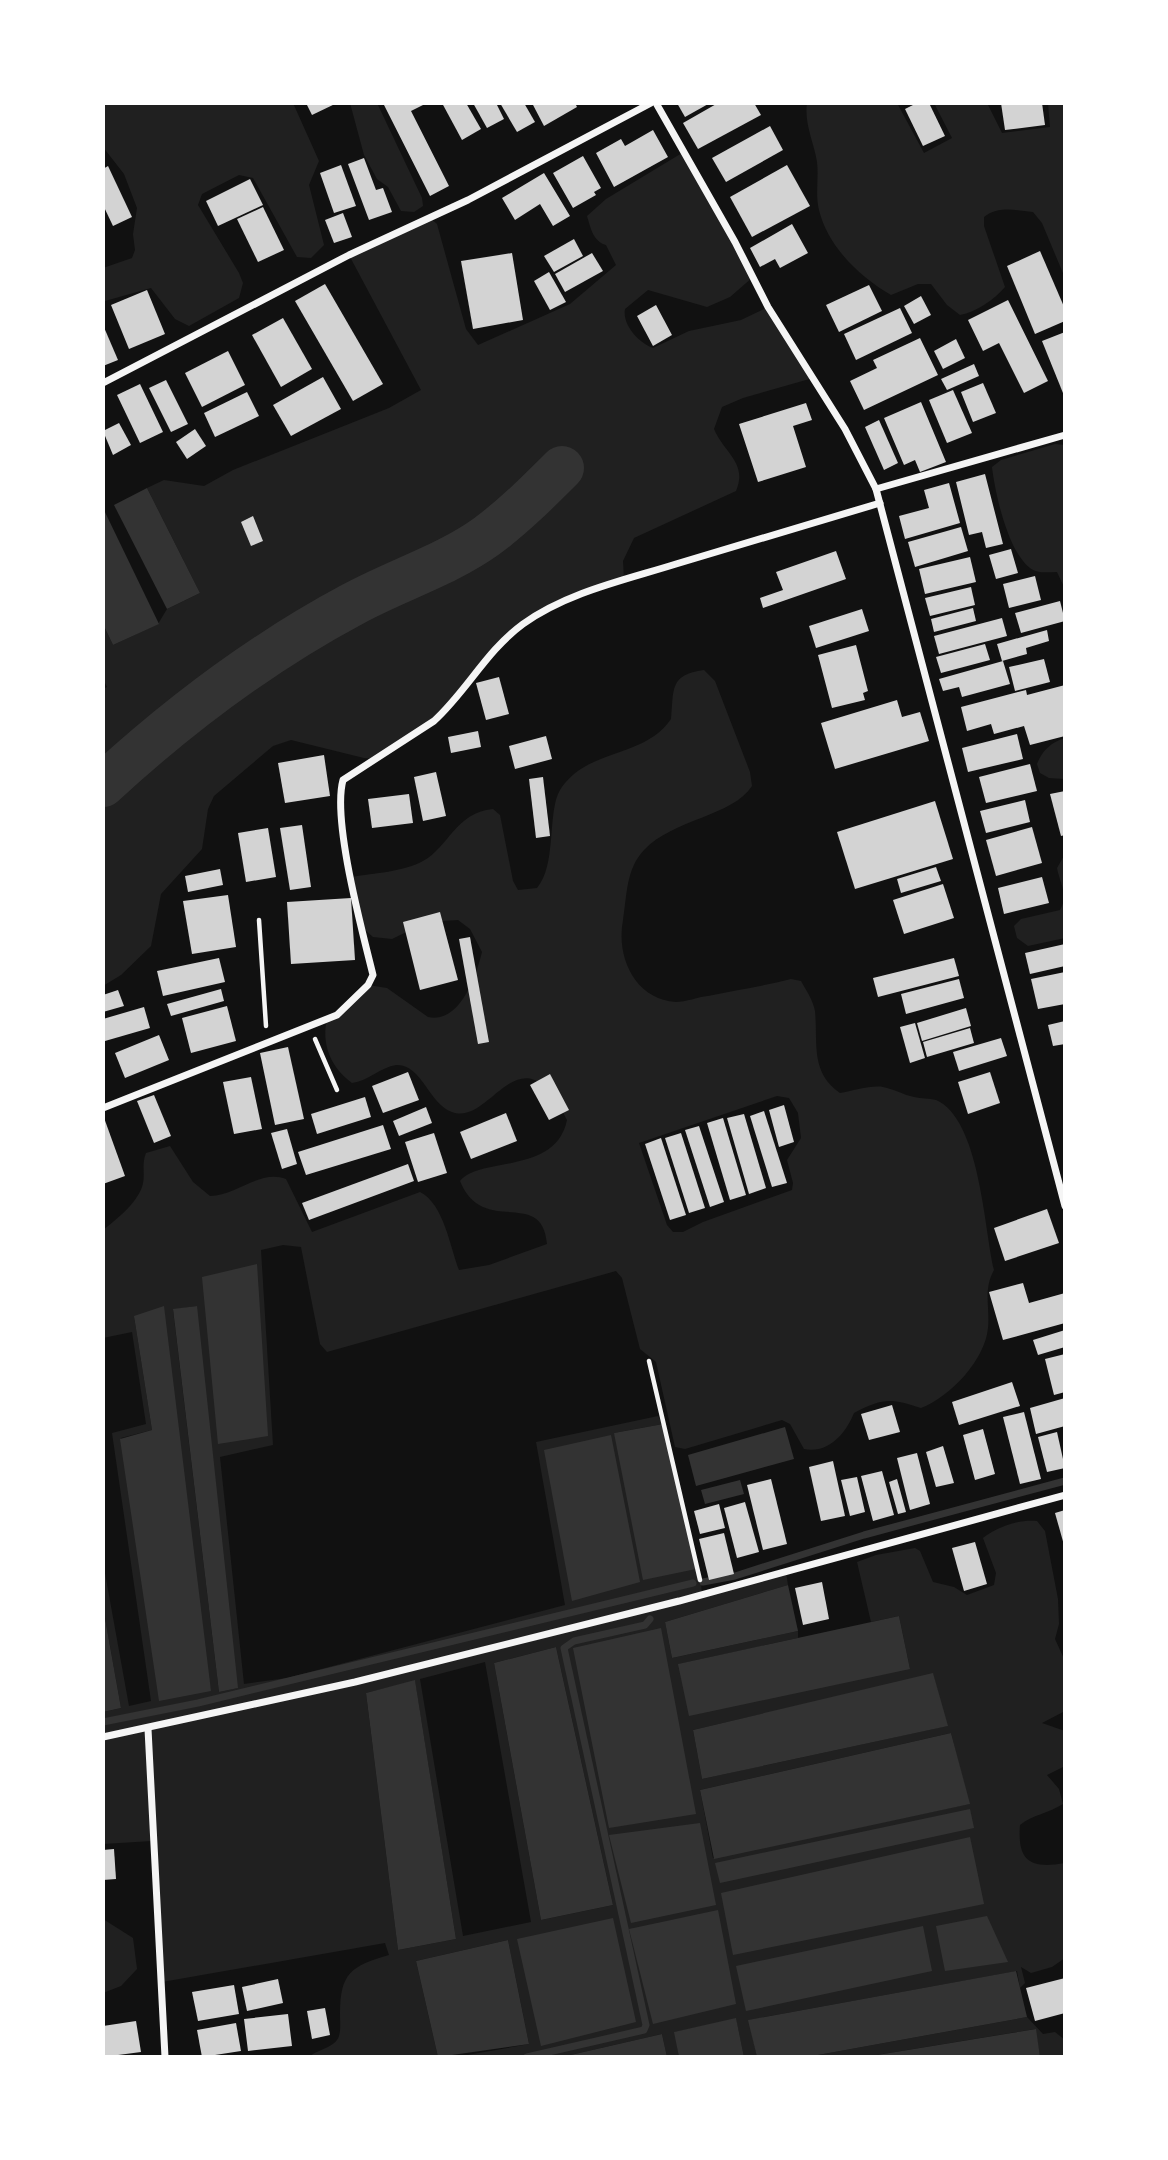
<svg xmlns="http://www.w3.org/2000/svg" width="1168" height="2160" font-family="'Source Sans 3',sans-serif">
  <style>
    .green { fill: #202020; fill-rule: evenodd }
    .water { fill: #333 }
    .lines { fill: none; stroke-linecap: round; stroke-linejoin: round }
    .stream { stroke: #333; stroke-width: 7 }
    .river { stroke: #333; stroke-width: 44 }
    .building { fill: #d3d3d3 }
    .path { stroke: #f5f5f5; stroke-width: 4.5 }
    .minor { stroke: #f5f5f5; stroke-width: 7 }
  </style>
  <rect width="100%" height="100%" fill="#111"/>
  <!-- green -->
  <g class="green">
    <path d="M103,103h190l26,58 -10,24 15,60 -13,13 -14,-1 -44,-79 -14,-3 -37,19 -4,11 41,68 4,10 -4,15 -50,28 -14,-7 -24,-31 -46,13 -2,-33 29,-10 3,-8 -2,-16 4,-26 -13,-34 -21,-27z"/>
    <path d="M350,103h27l45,95 1,8 -9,6 -13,-1 -13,-24 -11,-8 -13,-24z"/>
    <path d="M807,103h90l27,50 28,-15 -18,-35h53l15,30 48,-6 -2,-24h17v175l-23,-55 -9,-11c-17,-2 -35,-6 -49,5v9l21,61c-11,13 -29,25 -45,28l-13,-10 -16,-21h-13l-27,11c-31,-18 -63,-48 -72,-85 -4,-16 0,-32 -2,-48 -3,-20 -13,-38 -10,-59z"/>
    <path d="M682,153l71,124 -23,20 -23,10 -59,-17 -23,19c-3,16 14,34 28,39l36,-17 52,-11 27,-13 45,71 -70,20 -21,9 -8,22c10,24 34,34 22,62l-102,47 -11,23 1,19 -71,25 -59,43 -48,62 -67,49 -15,-1 -73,-18 -18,6 -59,50 -6,13 -6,40 -41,45 -10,52 -30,29 -18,11v-297l4,-2 -4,-8v-55l10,21 45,-21 9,-15 33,-16 -53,-105 17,-8 40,6 29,-16 156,-62 32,-18 -72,-135 80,-38 8,7 29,105 12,16 92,-41 46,-39 -10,-20c-13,-4 -15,-16 -19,-29l19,-17z"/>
    <path d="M1055,444l10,1v144l-8,-17c-9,0 -19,2 -27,-4 -22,-16 -35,-75 -38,-101l9,-7z"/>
    <path d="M704,670l11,11 35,91 2,14c-19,30 -79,33 -108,64 -18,19 -17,45 -21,70 -7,36 11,79 53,82 10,0 22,-5 32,-6 28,-6 56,-10 83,-17l10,2c5,9 12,19 14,30 3,33 -5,61 25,82 13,-2 31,-8 43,-6 11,2 21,8 31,10 7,2 15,1 22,3 44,19 48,128 58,170 -11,20 -4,36 -6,58 -3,32 -38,69 -67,80 -31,-10 -38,-10 -67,5 -8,20 -25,41 -50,36l-14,-25 -8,-4 -97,29 -10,-2 -19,-85 -16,-13 -18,-71 -6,-7 -289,81 -7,-8 -19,-97 -18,-2 -22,5 12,195 -53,12 24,227 43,-6 278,-73 -29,-163 122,-26 5,8 -49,9 86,140 2,22 84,-23 2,13 -123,37 7,36 126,-27v7l-119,26 231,5 -11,-53 -28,6 -14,-60 19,-7 39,-7 5,3 13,31 21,5 13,8 27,-10 2,-12 -13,-35c14,-11 36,-19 54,-17l8,10 13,68 1,25 -4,15 10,22v50l-23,12 23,8v35l-18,9 12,14 4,15c-14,9 -31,11 -43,21 -3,37 11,44 45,38v95l-13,9 -21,6 -10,-6 4,16 -5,5 -3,-17 -268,49 8,37h-13l-8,-38 -61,13 4,25h-12l-5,-23 -100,23h-106l73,-13 -21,-104 -92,21 22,96h-129c9,-8 26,-9 30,-21 2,-6 1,-16 1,-22 0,-41 11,-48 49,-59l-4,-12 -223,39 -10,-141 -49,3v-132l18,-4 -18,-101v-45l26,144 22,-5 -39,-268 34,-9 -14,-92 -29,6v-108c14,-11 33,-26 39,-43 4,-11 -1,-22 4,-34l24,-7 23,36 17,14c27,0 50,-27 76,-17l26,53 108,-40c24,12 30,55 39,78l30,-5 58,-21c-5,-58 -64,-6 -87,-63 20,-25 96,-6 107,-61 -47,-97 -75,7 -115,-8 -23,-8 -31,-49 -56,-47 -15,2 -28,16 -44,18 -21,-15 -31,-39 -25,-64l41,-34 19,3 41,29c32,7 48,-41 54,-65l-12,-23 -12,-9 -31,2 -35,17 -19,-2 -10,-9 -11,-51c22,-4 51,-5 71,-16 26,-14 32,-48 70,-52l7,6 13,66 5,9 19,-2c20,-23 10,-76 23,-98 26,-42 84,-31 111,-71 3,-30 -2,-44 33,-49zM777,1096l12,2 9,15 3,25 -14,22 6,23 -1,7 -89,32 -20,10h-10l-6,-7 -28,-82zM196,1306l41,382 -18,4 -46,-382zM134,1316l77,375 -90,-253 31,-8zM556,1647l57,258 -72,15 -47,-257zM485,1662l46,260 -68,14 -43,-257zM933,1674l14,52 -245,53 -9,-49zM415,1681l41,258 -58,11 -32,-257zM951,1733l18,71 -256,54 -13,-68z"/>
    <path d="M1065,738v41l-16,-1 -9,-5 -3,-9c5,-13 14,-22 28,-26z"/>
    <path d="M1065,854v84l-37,8 -11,-8 -3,-12 7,-7 39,-9c9,-15 0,-26 -3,-42z"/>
    <path d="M103,1919l30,19 4,31 -16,17 -18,7z"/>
    <path d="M1027,2017l16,17 12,-2 10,8v17h-25l-5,-28 -170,28h-58z"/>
  </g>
  <!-- water -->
  <g class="water">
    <path d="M147,488l53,105 -33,16 -53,-104z"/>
    <path d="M103,508l56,116 -46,21 -10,-21z"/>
    <path d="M257,1264l11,172 -50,8 -16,-167z"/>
    <path d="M164,1306l47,385 -52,10 -39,-262 32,-9 -18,-114z"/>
    <path d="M197,1306l41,382 -19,4 -46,-383z"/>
    <path d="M663,1424l33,145 -53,11 -29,-147z"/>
    <path d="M785,1427l9,32 -98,27 -8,-31z"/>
    <path d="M611,1435l29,147 -68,19 -28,-151z"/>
    <path d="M740,1480l4,14 -39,10 -4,-14z"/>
    <path d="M788,1585l10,46 -126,27 -7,-36z"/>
    <path d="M103,1607l18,101 -18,4z"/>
    <path d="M899,1616l11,53 -221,47 -11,-52z"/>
    <path d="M661,1628l35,186 -87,14 -36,-180z"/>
    <path d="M556,1647l57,258 -72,15 -47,-257z"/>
    <path d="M933,1673l15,53 -246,53 -9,-49z"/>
    <path d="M415,1680l41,259 -58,11 -32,-257z"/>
    <path d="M951,1733l19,71 -256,55 -14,-69z"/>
    <path d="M970,1809l4,19 -254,55 -5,-20z"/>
    <path d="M700,1823l16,82 -85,18 -22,-88z"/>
    <path d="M970,1837l14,67 -251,51 -12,-62z"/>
    <path d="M718,1910l18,94 -83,20 -24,-95z"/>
    <path d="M987,1916l21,46 -63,9 -9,-45z"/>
    <path d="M613,1918l23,104 -95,24 -24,-107z"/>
    <path d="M923,1926l9,45 -186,40 -10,-45z"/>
    <path d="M508,1940l21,104 -91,13 -22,-96z"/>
    <path d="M1016,1971l11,46 -220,40h-50l-9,-37z"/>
    <path d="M736,2018l8,39h-65l-5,-25z"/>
    <path d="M1036,2029l4,28h-175z"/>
    <path d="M662,2034l5,23h-105z"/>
  </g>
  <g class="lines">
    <!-- stream -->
    <g class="stream">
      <path d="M703,1582l32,-6 129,-41 201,-54"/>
      <path d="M103,1722l95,-19 495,-120"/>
      <path d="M527,2057l117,-27 2,-5 -82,-377 10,-7 71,-16 5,-6"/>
    </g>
    <!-- river -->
    <path class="river" d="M103,785c75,-69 160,-133 250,-181 44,-24 94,-39 134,-68 27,-20 51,-44 75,-68"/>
  </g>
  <!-- building -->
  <g class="building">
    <path d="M306,103h31l-25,12z"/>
    <path d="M383,103h44l-16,8 38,75 -19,10z"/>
    <path d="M442,103h24l15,26 -19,11z"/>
    <path d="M473,103h23l8,16 -17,9z"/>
    <path d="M500,103h24l11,19 -18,10z"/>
    <path d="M532,103h43l2,4 -33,19z"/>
    <path d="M677,103h33l-25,14z"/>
    <path d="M718,103h36l7,12 -63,34 -15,-26z"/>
    <path d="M917,103h12l16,33 -22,10 -18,-37z"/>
    <path d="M1001,103h41l3,22 -40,5z"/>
    <path d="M770,126l13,24 -57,32 -14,-24z"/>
    <path d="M653,130l15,27 -54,30 -18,-34 25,-14 4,7z"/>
    <path d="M583,156l18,32 -7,4 2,3 -23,13 -20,-35z"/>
    <path d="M364,158l12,32 7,-2 9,24 -23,8 -21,-56z"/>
    <path d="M341,165l15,41 -22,7 -14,-40z"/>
    <path d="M787,165l23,41 -58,31 -22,-40z"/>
    <path d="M108,166l24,51 -19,9 -10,-21v-36z"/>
    <path d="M544,173l26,43 -17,10 -13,-22 -25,16 -13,-22z"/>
    <path d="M250,179l13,26 -45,21 -12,-25z"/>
    <path d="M263,207l21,43 -26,12 -21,-43z"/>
    <path d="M343,213l9,24 -18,6 -9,-23z"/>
    <path d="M792,224l16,29 -28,15 -5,-9 -15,8 -10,-19z"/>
    <path d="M574,239l9,17 -29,16 -10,-16z"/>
    <path d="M1040,251l25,58v12l-30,13 -28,-68z"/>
    <path d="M512,253l11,67 -50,9 -12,-68z"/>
    <path d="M592,253l11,18 -38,21 -10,-18z"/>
    <path d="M549,272l17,30 -16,8 -16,-29z"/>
    <path d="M325,284l58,100 -30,17 -58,-100z"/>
    <path d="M869,285l13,26 -43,21 -13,-27z"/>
    <path d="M147,290l18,44 -36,15 -18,-44z"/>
    <path d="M921,296l10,19 -17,9 -10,-18z"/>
    <path d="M1008,300l40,81 -24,12 -25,-50 -16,8 -15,-31z"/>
    <path d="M656,305l16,30 -19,11 -16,-30z"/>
    <path d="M900,308l12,25 -56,27 -12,-26z"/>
    <path d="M283,318l29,51 -31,18 -29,-52z"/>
    <path d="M103,325l15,35 -15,6z"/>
    <path d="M1065,332v66l-23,-57z"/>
    <path d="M920,338l18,37 -74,35 -14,-29 27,-13 -4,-8z"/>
    <path d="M956,339l9,19 -22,11 -9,-18z"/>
    <path d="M228,351l17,34 -43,22 -17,-34z"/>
    <path d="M974,364l5,12 -32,14 -6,-11z"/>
    <path d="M323,377l18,32 -50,27 -18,-31z"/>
    <path d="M166,380l22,44 -17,8 -22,-44z"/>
    <path d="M983,383l13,30 -23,9 -12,-30z"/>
    <path d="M140,384l23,48 -23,11 -23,-48z"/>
    <path d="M953,390l19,43 -25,10 -18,-43z"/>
    <path d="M247,392l12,24 -44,21 -11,-24z"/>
    <path d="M921,402l25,60 -26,10 -5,-12 -11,5 -20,-47z"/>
    <path d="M806,403l6,17 -19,6 13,41 -48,15 -19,-58z"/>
    <path d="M879,420l19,43 -14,7 -19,-43z"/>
    <path d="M119,423l12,22 -18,10 -10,-24z"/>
    <path d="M195,429l11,17 -19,13 -11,-17z"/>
    <path d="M985,474l18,70 -17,4 -4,-16 -13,3 -13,-53z"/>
    <path d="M949,483l11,40 -55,16 -6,-23 30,-8 -5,-18z"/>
    <path d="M253,516l10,25 -12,5 -10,-24z"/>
    <path d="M961,527l7,24 -53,16 -7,-25z"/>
    <path d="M1011,549l7,24 -22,6 -7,-24z"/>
    <path d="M836,551l10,28 -83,29 -3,-10 23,-8 -7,-18z"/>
    <path d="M970,557l6,25 -51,12 -6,-25z"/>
    <path d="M1035,576l6,24 -32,8 -6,-24z"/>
    <path d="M971,587l4,18 -45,11 -5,-18z"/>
    <path d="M1060,601l5,20 -44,12 -6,-20z"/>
    <path d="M973,608l3,13 -42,11 -3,-13z"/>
    <path d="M862,609l7,22 -53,17 -7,-22z"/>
    <path d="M1002,618l5,18 -68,18 -5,-18z"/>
    <path d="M1047,630l2,11 -23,7 1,6 -25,7 -5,-17z"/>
    <path d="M985,644l5,16 -49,13 -5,-16z"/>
    <path d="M856,645l12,46 -5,2 2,7 -33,8 -14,-53z"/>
    <path d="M1044,659l6,23 -35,9 -6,-24z"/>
    <path d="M1003,661l7,23 -48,13 -3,-10 -16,4 -4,-12z"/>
    <path d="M499,677l10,37 -23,6 -10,-37z"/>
    <path d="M1065,685v51l-35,9 -6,-19 -30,8 -3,-10 -24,7 -6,-24 65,-17 1,5z"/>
    <path d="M897,700l5,17 18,-5 9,29 -94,28 -14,-46z"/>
    <path d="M478,731l3,16 -30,6 -3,-16z"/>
    <path d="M1017,734l6,25 -55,13 -6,-24z"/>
    <path d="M546,736l6,23 -37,10 -6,-23z"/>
    <path d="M324,755l6,41 -45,7 -7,-40z"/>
    <path d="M1030,764l7,27 -51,12 -7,-26z"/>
    <path d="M436,772l10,44 -23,5 -9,-44z"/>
    <path d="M543,777l7,59 -14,2 -7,-59z"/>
    <path d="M1065,791v44l-4,1 -11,-42z"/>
    <path d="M409,794l4,29 -41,5 -4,-29z"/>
    <path d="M1025,800l5,22 -44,11 -6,-22z"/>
    <path d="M935,801l18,58 -98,30 -18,-57z"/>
    <path d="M302,825l9,62 -21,3 -10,-62z"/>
    <path d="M1032,827l10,36 -46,13 -10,-36z"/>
    <path d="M268,828l8,49 -30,5 -8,-49z"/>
    <path d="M936,867l5,14 -40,12 -4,-14z"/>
    <path d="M220,869l3,16 -35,7 -3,-16z"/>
    <path d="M1042,877l7,26 -45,11 -6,-26z"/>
    <path d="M943,884l11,34 -50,16 -11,-34z"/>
    <path d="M228,895l8,52 -44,7 -9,-53z"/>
    <path d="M351,898l4,62 -64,4 -4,-62z"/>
    <path d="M440,912l18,68 -38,10 -17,-68z"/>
    <path d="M470,937l19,105 -11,2 -19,-105z"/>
    <path d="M1065,944v22l-35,8 -5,-21z"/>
    <path d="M219,958l6,24 -62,14 -6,-25z"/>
    <path d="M954,958l5,18 -81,21 -5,-19z"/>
    <path d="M1065,972v32l-27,5 -7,-30z"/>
    <path d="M959,979l5,19 -58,16 -5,-20z"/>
    <path d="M221,989l3,12 -53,15 -4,-12z"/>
    <path d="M118,990l6,16 -21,6v-17z"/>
    <path d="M227,1006l9,35 -45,12 -9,-35z"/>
    <path d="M144,1007l6,21 -45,13 -2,-22z"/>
    <path d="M966,1008l5,18 -49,15 -5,-18z"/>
    <path d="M1065,1021v23l-12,2 -5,-21z"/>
    <path d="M915,1023l10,35 -15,5 -10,-36z"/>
    <path d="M970,1028l4,15 -47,14 -4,-15z"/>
    <path d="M159,1035l10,25 -44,18 -10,-25z"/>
    <path d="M1001,1038l6,18 -48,15 -6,-19z"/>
    <path d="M288,1047l16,72 -29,6 -15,-72z"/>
    <path d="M408,1072l11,28 -36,13 -11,-27z"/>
    <path d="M990,1072l10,31 -32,11 -10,-32z"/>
    <path d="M550,1074l19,36 -20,10 -19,-35z"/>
    <path d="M251,1077l11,52 -28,5 -11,-52z"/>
    <path d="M154,1095l17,41 -17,7 -17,-42z"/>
    <path d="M365,1097l6,20 -54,17 -6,-20z"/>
    <path d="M784,1105l10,37 -15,5 -10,-37z"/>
    <path d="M426,1107l6,16 -33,13 -6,-15z"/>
    <path d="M764,1111l23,72 -15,4 -22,-71z"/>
    <path d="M506,1113l11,28 -46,18 -11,-27z"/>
    <path d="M744,1114l22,74 -17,6 -22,-76z"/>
    <path d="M103,1115l22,61 -22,8z"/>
    <path d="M723,1118l23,77 -16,5 -23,-77z"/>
    <path d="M383,1125l8,24 -85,26 -8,-23z"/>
    <path d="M699,1126l25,76 -14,5 -25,-77z"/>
    <path d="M287,1129l10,35 -15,5 -11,-36z"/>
    <path d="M434,1133l13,40 -29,9 -13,-40z"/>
    <path d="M681,1133l24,75 -16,5 -24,-75z"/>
    <path d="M661,1138l25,77 -16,5 -25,-76z"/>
    <path d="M408,1164l6,17 -105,39 -7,-17z"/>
    <path d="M1047,1209l12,34 -54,18 -11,-33z"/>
    <path d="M1023,1283l6,20 36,-10v30l-62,17 -14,-48z"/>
    <path d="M1065,1330v17l-27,8 -5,-15z"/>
    <path d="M1065,1354v38l-11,3 -9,-36z"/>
    <path d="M1012,1382l8,24 -61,19 -7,-23z"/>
    <path d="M1065,1398v28l-29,8 -6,-26z"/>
    <path d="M892,1405l8,27 -31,8 -8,-26z"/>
    <path d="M1024,1412l17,67 -21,5 -17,-67z"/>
    <path d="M983,1429l12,45 -20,6 -12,-45z"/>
    <path d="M1057,1432l8,36 -18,4 -9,-35z"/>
    <path d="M943,1446l11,37 -18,4 -10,-35z"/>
    <path d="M917,1453l13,51 -20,6 -13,-52z"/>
    <path d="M833,1461l12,55 -24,5 -12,-54z"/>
    <path d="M882,1471l12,44 -21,6 -12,-45z"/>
    <path d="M857,1477l8,35 -15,4 -9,-36z"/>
    <path d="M771,1479l16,65 -24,6 -16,-65z"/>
    <path d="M897,1479l9,33 -8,2 -9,-32z"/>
    <path d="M745,1502l14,50 -22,6 -13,-50z"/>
    <path d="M719,1504l6,24 -25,6 -6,-23z"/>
    <path d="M1065,1510v35h-1l-9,-32z"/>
    <path d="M724,1533l10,41 -25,6 -10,-41z"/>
    <path d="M975,1542l12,42 -23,7 -12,-43z"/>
    <path d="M822,1582l7,37 -26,6 -8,-37z"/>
    <path d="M114,1849l2,30 -13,1v-30z"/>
    <path d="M1065,1978v35l-30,8 -9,-33z"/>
    <path d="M278,1979l5,24 -36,8 -5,-24z"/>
    <path d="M234,1985l5,29 -41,7 -6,-29z"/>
    <path d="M325,2008l5,27 -18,4 -5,-28z"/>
    <path d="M288,2014l4,32 -44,5 -4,-32z"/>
    <path d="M136,2021l5,31 -38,5v-31z"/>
    <path d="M236,2023l5,28 -39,6 -5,-27z"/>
  </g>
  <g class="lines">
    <!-- path -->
    <g class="path">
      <path d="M259,920l7,106"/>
      <path d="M315,1039l22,51"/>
      <path d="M649,1361l51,219"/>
    </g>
    <!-- minor -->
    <g class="minor">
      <path d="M656,103l79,139 33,65 77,122 31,60 189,717"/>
      <path d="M103,383l246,-128 119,-55 183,-97"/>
      <path d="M876,489l189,-54"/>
      <path d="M103,1108l234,-93 31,-30 5,-10c-11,-45 -41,-155 -30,-195l91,-59c33,-30 52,-70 89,-97 45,-32 102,-44 153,-60 68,-20 136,-40 204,-61"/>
      <path d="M148,1729l17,328"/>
      <path d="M103,1737l252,-55 324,-81 386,-106"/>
    </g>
  </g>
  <!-- border -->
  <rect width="1168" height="2160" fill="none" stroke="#ffffff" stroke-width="210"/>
</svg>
